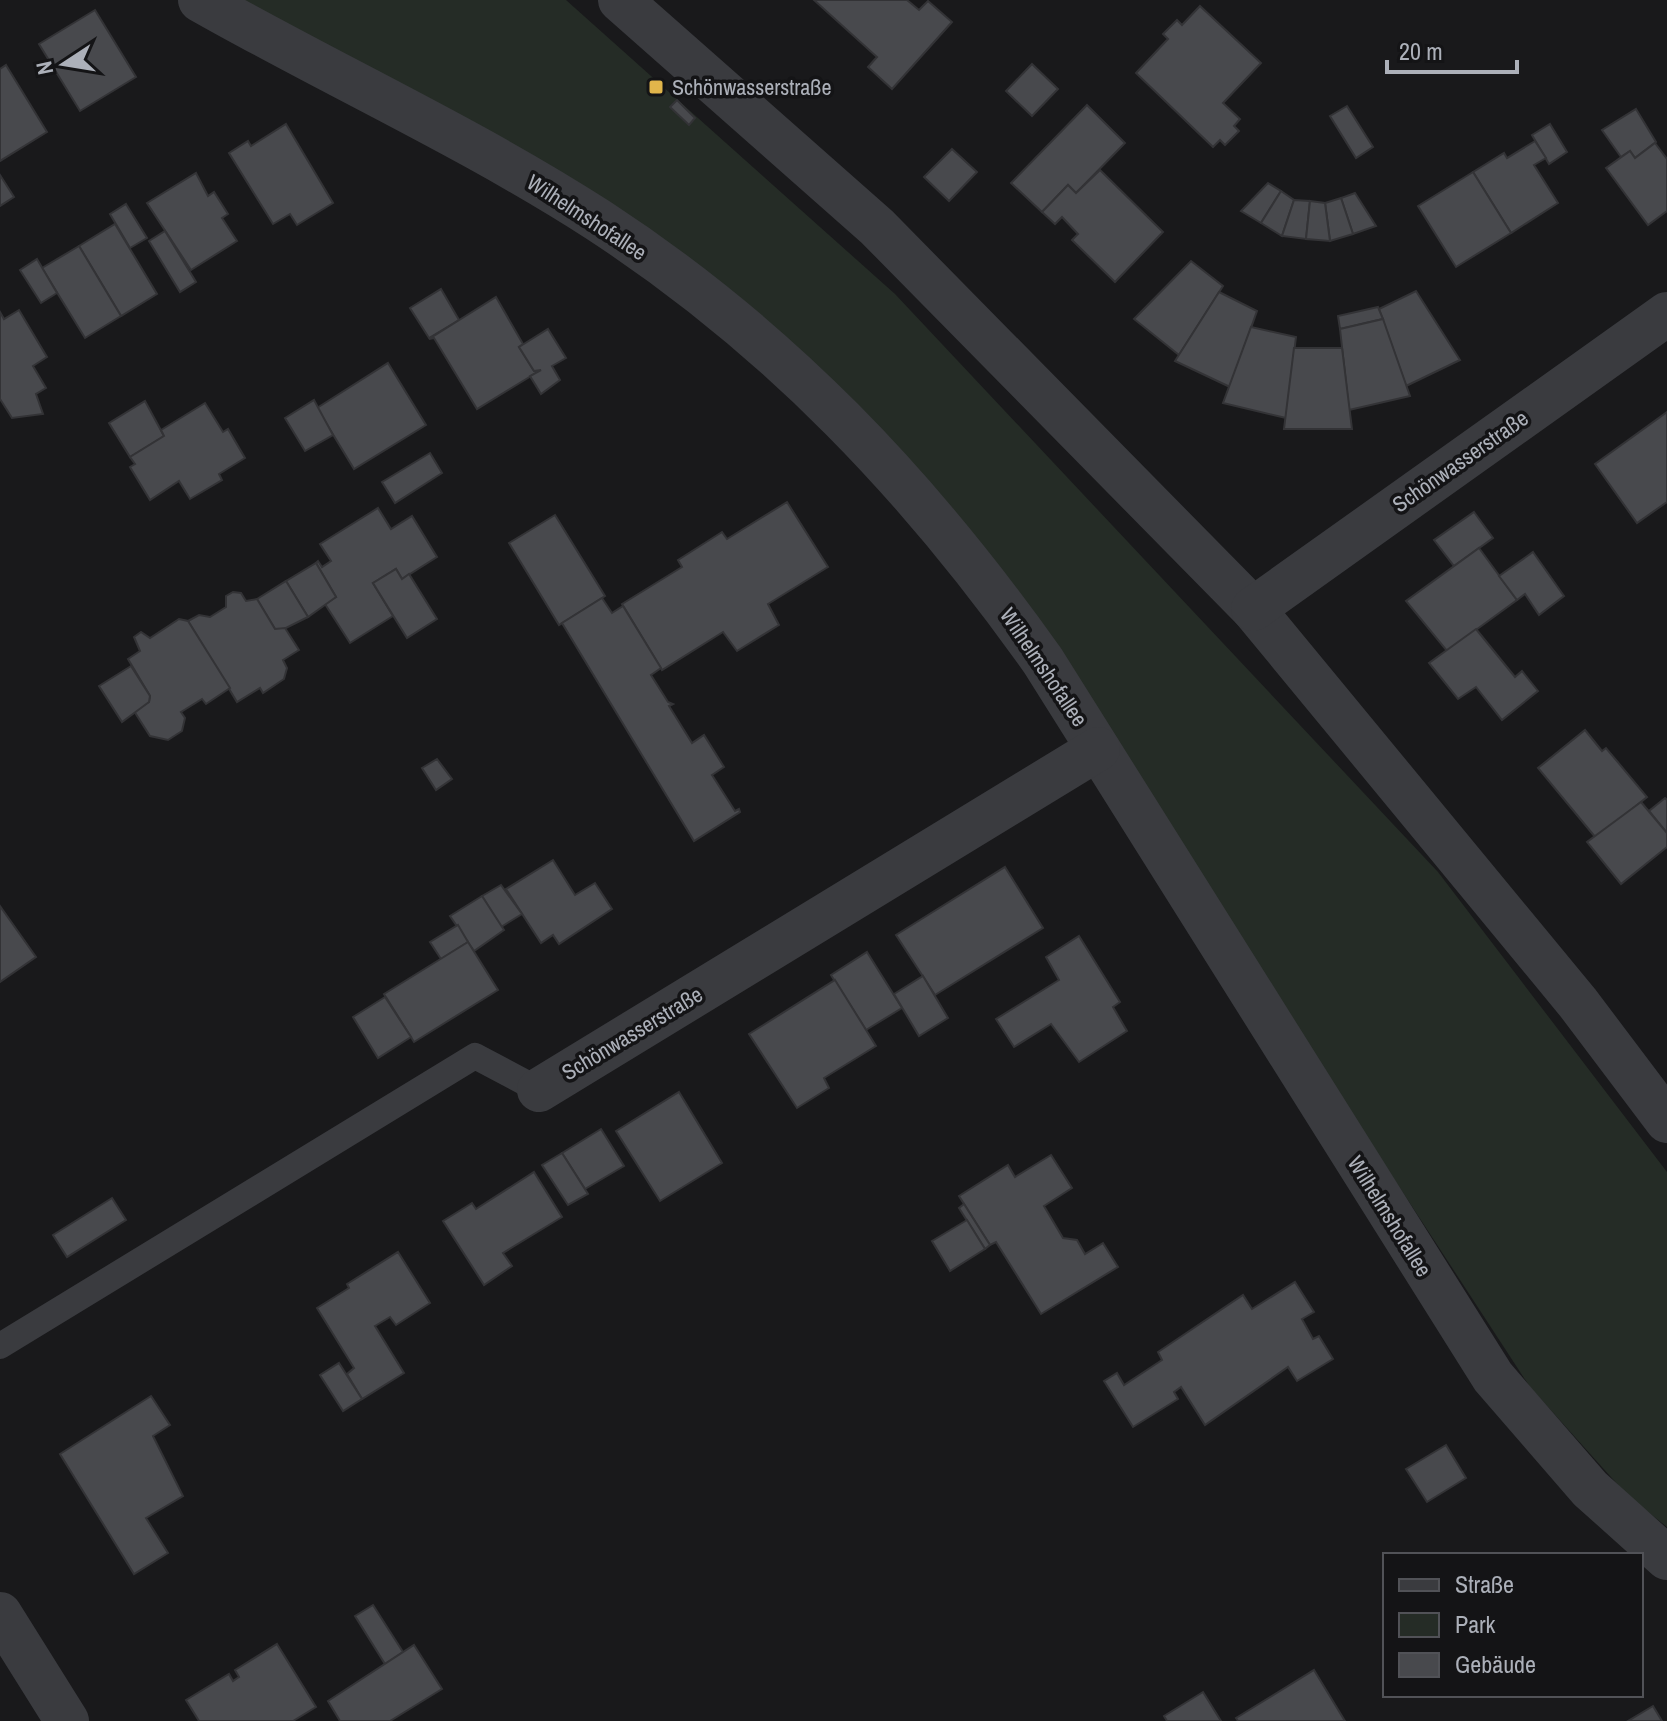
<svg xmlns="http://www.w3.org/2000/svg" width="1667" height="1721" font-family="'Archivo Narrow',sans-serif">
  <style>
    .green { fill: #252c26 }
    .building { fill: #48494d; stroke: #333336; stroke-width: 2 }
    .lines { fill: none; stroke-linecap: round; stroke-linejoin: round }
    .service { stroke: #3a3b3f; stroke-width: 26 }
    .minor { stroke: #3a3b3f; stroke-width: 44 }
    .poi-dot { fill: #e1b54b; stroke: #141416; stroke-width: 3 }
    .labels { text-anchor: middle; stroke-width: 7; stroke-linejoin: round; paint-order: stroke }
    .poi-label { font-size: 22px; fill: #acb0b9; stroke: #141416; text-anchor: start }
    .street-label { font-size: 22px; fill: #acb0b9; stroke: #141416 }
  </style>
  <rect width="100%" height="100%" fill="#19191b"/>
  <!-- green -->
  <path class="green" d="M238,0h328l329,294 543,578 229,300v355l-39,-31 -98,-109 -379,-580 -303,-407z"/>
  <!-- building -->
  <g class="building">
    <path d="M814,0h93l12,10 9,-9 24,21 -60,67 -24,-22 9,-10z"/>
    <path d="M1200,6l61,57 -38,40 17,16 -6,7 5,5 -14,14 -5,-5 -7,7 -77,-74 32,-34 -5,-5 14,-14 5,5z"/>
    <path d="M95,10l41,67 -56,34 -41,-67z"/>
    <path d="M1032,64l26,25 -26,27 -26,-25z"/>
    <path d="M6,65l41,67 -47,29v-92z"/>
    <path d="M677,100l18,18 -6,7 -19,-18z"/>
    <path d="M1087,105l38,38 -49,50 -8,-8 -26,27 -31,-29z"/>
    <path d="M1347,106l26,41 -17,11 -26,-42z"/>
    <path d="M1636,109l20,33 -21,16 -5,-7 -9,6 -19,-27z"/>
    <path d="M286,124l47,79 -36,22 -7,-11 -17,10 -44,-71 19,-12 3,5z"/>
    <path d="M1550,124l17,28 -18,12 -17,-29z"/>
    <path d="M1535,141l11,17 -12,7 24,38 -47,30 -38,-61 31,-19 3,5z"/>
    <path d="M1655,143l12,16v52l-19,14 -42,-57 24,-17 5,7z"/>
    <path d="M952,149l25,23 -28,29 -25,-24z"/>
    <path d="M1100,170l63,62 -48,50 -43,-42 6,-6 -16,-17 -7,7 -13,-12 26,-27 8,8z"/>
    <path d="M1473,172l38,61 -55,34 -38,-61z"/>
    <path d="M196,173l12,23 6,-4 14,22 -6,4 15,23 -46,29 -44,-67z"/>
    <path d="M0,175l14,22 -14,9z"/>
    <path d="M1268,183l13,8 -20,32 -20,-12z"/>
    <path d="M1281,191l13,9 -12,36 -21,-13z"/>
    <path d="M1355,193l21,33 -23,8 -12,-36z"/>
    <path d="M1341,198l12,36 -23,7 -5,-38z"/>
    <path d="M1294,200l16,1 -4,38 -24,-3z"/>
    <path d="M1310,201l15,2 5,38 -24,-2z"/>
    <path d="M126,204l21,34 -17,10 -20,-34z"/>
    <path d="M115,224l42,70 -36,22 -42,-70z"/>
    <path d="M165,231l31,51 -16,10 -31,-51z"/>
    <path d="M79,246l42,70 -36,22 -43,-70z"/>
    <path d="M37,259l20,34 -16,10 -21,-33z"/>
    <path d="M1191,261l32,25 -44,69 -45,-36z"/>
    <path d="M441,289l18,31 -30,18 -19,-30z"/>
    <path d="M1416,291l44,69 -54,26 -27,-77z"/>
    <path d="M1219,292l38,19 -27,76 -55,-26z"/>
    <path d="M496,297l27,47 -4,3 15,24 7,-1 -64,39 -43,-71 -5,1z"/>
    <path d="M1378,307l5,12 -43,10 -2,-13z"/>
    <path d="M19,310l28,47 -14,9 13,22 -10,6 7,20 -31,4 -12,-19v-87l4,7z"/>
    <path d="M1383,319l27,77 -61,14 -9,-81z"/>
    <path d="M1251,327l45,10 -10,81 -63,-15z"/>
    <path d="M548,329l18,29 -14,8 8,14 -19,14 -11,-18 11,-6 -7,1 -15,-24z"/>
    <path d="M1294,348h48l10,81h-68z"/>
    <path d="M388,363l38,62 -72,44 -37,-61z"/>
    <path d="M314,400l19,35 -28,16 -20,-33z"/>
    <path d="M145,401l19,35 -34,21 -21,-34z"/>
    <path d="M205,403l18,29 5,-3 17,29 -26,16 3,6 -32,19 -11,-18 -29,19 -20,-33 5,-3 -5,-7 34,-21 -3,-6z"/>
    <path d="M1667,412v90l-30,21 -42,-59z"/>
    <path d="M430,453l12,20 -47,30 -13,-21z"/>
    <path d="M787,502l41,65 -60,37 11,21 -42,26 -14,-19 -61,38 -40,-66 60,-37 -4,-7 44,-28 5,7z"/>
    <path d="M378,508l13,21 21,-13 25,41 -35,22 -6,-10 -23,14 20,33 -43,27 -25,-39 11,-7 -20,-34 2,-2 4,6 9,-6 -11,-17z"/>
    <path d="M1474,512l19,26 -39,28 -20,-26z"/>
    <path d="M555,515l50,81 -46,29 -50,-82z"/>
    <path d="M1479,548l38,52 -70,51 -41,-50z"/>
    <path d="M1533,552l31,44 -25,19 -14,-21 -8,6 -18,-24z"/>
    <path d="M316,563l20,34 -28,20 -22,-36z"/>
    <path d="M396,569l6,10 7,-5 28,45 -30,19 -34,-55z"/>
    <path d="M286,581l22,36 -26,13 -7,-1 -18,-30z"/>
    <path d="M233,592l8,1 5,8 11,-2 18,30 10,-1 14,22 -16,10 4,8 -3,11 -21,14 -3,-5 -23,14 -49,-81 11,-6 11,2 16,-10v-11z"/>
    <path d="M602,598l10,15 11,-7 38,62 -10,7 17,27 5,2 -4,2 23,37 12,-8 20,32 -12,8 23,36 4,-2 1,3 -46,29 -132,-218z"/>
    <path d="M179,619l9,2 42,67 -24,16 -4,-5 -21,13 4,6 -3,13 -14,9 -18,-4 -16,-25 15,-9 1,-6 -22,-37 12,-8 -6,-14 7,-5 9,6z"/>
    <path d="M1476,629l39,48 7,-6 16,20 -36,29 -26,-33 -18,12 -29,-36z"/>
    <path d="M131,666l19,30 -1,6 -27,20 -23,-36z"/>
    <path d="M1585,730l17,21 4,-3 41,49 -51,41 -58,-70z"/>
    <path d="M437,759l15,20 -16,11 -14,-22z"/>
    <path d="M1665,798l2,2v33l-18,-22z"/>
    <path d="M1641,802l26,31v14l-46,37 -34,-42z"/>
    <path d="M553,860l22,35 20,-12 17,26 -53,35 -6,-9 -12,8 -35,-54z"/>
    <path d="M1005,867l38,61 -108,67 -39,-60z"/>
    <path d="M501,885l21,29 -21,13 -19,-31z"/>
    <path d="M482,896l22,34 -30,21 -24,-35z"/>
    <path d="M0,906l36,51 -36,25z"/>
    <path d="M458,925l10,17 -27,17 -11,-17z"/>
    <path d="M1079,936l41,66 -7,5 14,24 -48,31 -28,-38 -37,23 -18,-28 63,-39 -13,-23z"/>
    <path d="M468,942l30,48 -84,52 -30,-48z"/>
    <path d="M867,952l35,56 -36,22 -35,-55z"/>
    <path d="M923,976l25,42 -29,18 -25,-42z"/>
    <path d="M835,980l41,66 -52,32 5,10 -32,20 -48,-74z"/>
    <path d="M385,997l26,40 -33,21 -25,-41z"/>
    <path d="M679,1092l43,71 -62,38 -44,-70z"/>
    <path d="M601,1129l23,37 -39,23 -23,-36z"/>
    <path d="M562,1153l26,41 -20,11 -26,-40z"/>
    <path d="M1051,1155l21,33 -28,18 19,32 14,2 8,14 18,-11 15,24 -77,47 -45,-72 -6,3 -31,-49 49,-31 7,12z"/>
    <path d="M534,1172l28,45 -59,36 9,13 -28,19 -41,-64 29,-18 4,6z"/>
    <path d="M112,1198l14,22 -59,37 -14,-22z"/>
    <path d="M964,1204l26,41 -5,4 -26,-41z"/>
    <path d="M967,1220l18,29 -35,22 -18,-30z"/>
    <path d="M398,1252l32,51 -34,22 -6,-8 -15,9 29,47 -42,26 -15,-25 7,-6 -37,-60 32,-20 -2,-4z"/>
    <path d="M1295,1282l19,30 -12,7 11,20 6,-3 14,23 -36,22 -9,-14 -83,58 -24,-38 -7,5 4,7 -45,28 -29,-46 13,-8 7,12 38,-25 -4,-8 85,-57 9,14z"/>
    <path d="M339,1363l23,36 -19,12 -23,-36z"/>
    <path d="M151,1396l19,29 -17,11 30,60 -37,22 22,35 -34,21 -74,-120z"/>
    <path d="M1446,1445l20,33 -39,24 -21,-33z"/>
    <path d="M373,1605l30,47 -18,12 -30,-48z"/>
    <path d="M277,1644l39,63 -23,14h-94l-13,-21 43,-26 4,7 6,-4 -4,-7z"/>
    <path d="M414,1645l28,44 -52,32h-50l-12,-20z"/>
    <path d="M1314,1670l31,51h-107l-2,-3z"/>
    <path d="M1203,1692l18,29h-54l-3,-5z"/>
    <path d="M1653,1706l9,15h-34z"/>
  </g>
  <g class="lines">
    <!-- service -->
    <path class="service" d="M0,1346l475,-290 64,34"/>
    <!-- minor -->
    <g class="minor">
      <path d="M200,0c132,75 271,138 398,220 181,118 321,266 445,441l450,716 97,112 77,69"/>
      <path d="M620,0l257,227 376,382 325,394 89,118"/>
      <path d="M1253,609l414,-295"/>
      <path d="M539,1090l559,-341"/>
      <path d="M0,1614l67,107"/>
    </g>
  </g>
  <!-- markers -->
  <rect class="poi-dot" x="648" y="79" width="16" height="16" rx="4"/>
  <g class="labels">
    <!-- poi labels -->
    <g class="poi-label">
      <text x="672" y="95">Schönwasserstraße</text>
    </g>
    <!-- street labels -->
    <g class="street-label">
      <text transform="translate(587 217) rotate(33)" y="8">Wilhelmshofallee</text>
      <text transform="translate(1460 461) rotate(-35)" y="8">Schönwasserstraße</text>
      <text transform="translate(1044 667) rotate(56)" y="8">Wilhelmshofallee</text>
      <text transform="translate(632 1033) rotate(-31)" y="8">Schönwasserstraße</text>
      <text transform="translate(1390 1216) rotate(58)" y="8">Wilhelmshofallee</text>
    </g>
  </g>
  <!-- legend -->
  <rect x="1383" y="1553" width="260" height="144" fill="#141416" stroke="#515257" stroke-width="2"/>
  <rect x="1399" y="1579" width="40" height="12" fill="#3a3b3f" stroke="#515257" stroke-width="2"/>
  <text x="1455" y="1593" font-size="24" fill="#acb0b9">Straße</text>
  <rect x="1399" y="1613" width="40" height="24" fill="#252c26" stroke="#515257" stroke-width="2"/>
  <text x="1455" y="1633" font-size="24" fill="#acb0b9">Park</text>
  <rect x="1399" y="1653" width="40" height="24" fill="#48494d" stroke="#515257" stroke-width="2"/>
  <text x="1455" y="1673" font-size="24" fill="#acb0b9">Gebäude</text>
  <!-- north arrow -->
  <g transform="translate(64 64) rotate(258)" stroke="#141416" stroke-width="6" paint-order="stroke">
  <path d="M0-6L14 30L0 20L-14 30Z" fill="#acb0b9"/>
  <text y="-12" font-size="22" font-weight="bold" text-anchor="middle" fill="#acb0b9">N</text>
  </g>
  <!-- scale -->
  <path d="M1387 60v12h130v-12" fill="none" stroke="#acb0b9" stroke-width="4"/>
  <text x="1399" y="60" font-size="24" fill="#acb0b9" stroke="#141416" stroke-width="6" paint-order="stroke">20 m</text>
</svg>
